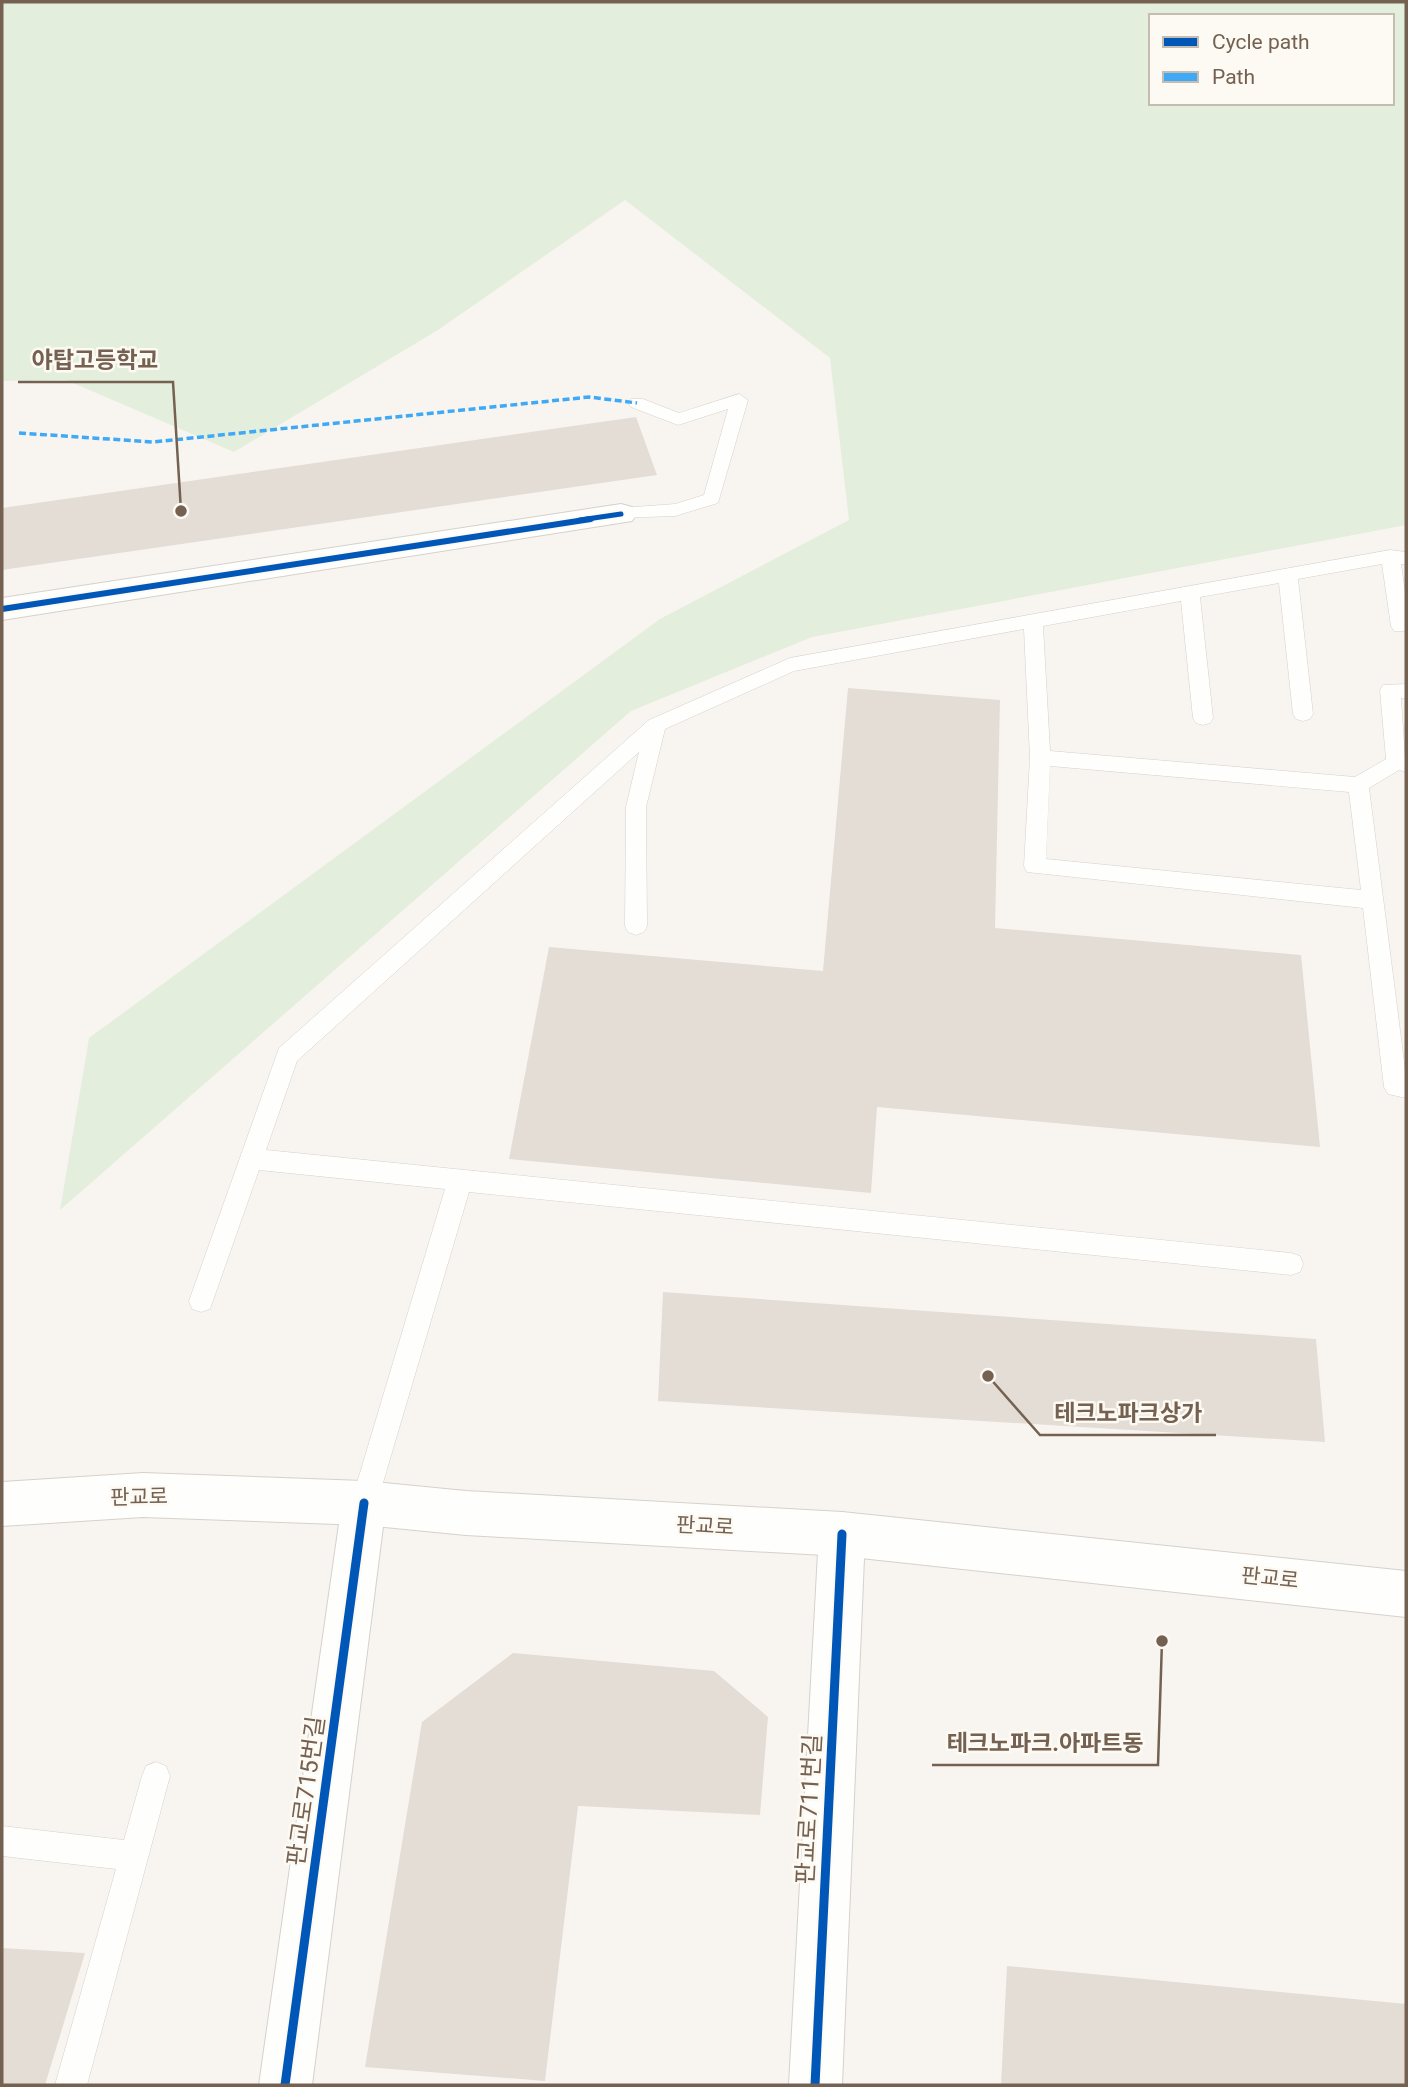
<svg xmlns="http://www.w3.org/2000/svg" width="1408" height="2087" font-family="Roboto,'Noto Sans KR',sans-serif">
  <style>
    .green { fill: #e4eedc; fill-rule: evenodd }
    .building { fill: #e3ddd6 }
    .lines { fill: none; stroke-linecap: round; stroke-linejoin: round }
    .service-casing { stroke: #d5d1cb; stroke-width: 1 }
    .minor-casing { stroke: #d5d1cb; stroke-width: 2 }
    .secondary-casing { stroke: #d6d1ca; stroke-width: 2 }
    .service { fill: #fefefd; fill-rule: evenodd }
    .minor { fill: #fefefd; fill-rule: evenodd }
    .secondary { fill: #fefefd; fill-rule: evenodd }
    .quiet { stroke: #3fa9f5; stroke-width: 3.5; stroke-dasharray: 7 3.5; stroke-linecap: butt }
    .cycleway-far2-casing { stroke: #fdfaf3; stroke-width: 9 }
    .cycleway-far1-casing { stroke: #fdfaf3; stroke-width: 10 }
    .cycleway-casing { stroke: #fdfaf3; stroke-width: 13 }
    .cycleway-far2 { stroke: #0057b8; stroke-width: 5 }
    .cycleway-far1 { stroke: #0057b8; stroke-width: 6 }
    .cycleway { stroke: #0057b8; stroke-width: 9 }
    .labels { text-anchor: middle; stroke-width: 5; stroke-linejoin: round; paint-order: stroke }
    .street-label { font-size: 21px; fill: #746151; stroke: #fdfaf3 }
    .near-street-label { font-size: 24px; fill: #746151; stroke: #fdfaf3 }
    .leader { fill: none; stroke: #746151; stroke-width: 2.5 }
    .callout-dot { fill: #746151; stroke: #fdfaf3; stroke-width: 2.5 }
    .callout-label { font-size: 23px; text-anchor: middle; font-weight: bold; fill: #746151; stroke: #fdfaf3; stroke-width: 5; stroke-linejoin: round; paint-order: stroke }
  </style>
  <rect width="100%" height="100%" fill="#f8f5f0"/>
  <!-- green -->
  <path class="green" d="M2,2h1404v523l-594,112 -181,74 -571,499 29,-172 571,-419 189,-99 -19,-162 -205,-158 -187,130 -204,122 -168,-72 -64,1zM1151,16h241v87h-241z"/>
  <!-- building -->
  <g class="building">
    <path d="M636,417l21,58 -655,95v-62z"/>
    <path d="M848,688l152,12 -5,228 306,27 19,192 -443,-40 -6,86 -362,-34 40,-212 274,24z"/>
    <path d="M663,1292l653,47 9,103 -667,-41z"/>
    <path d="M513,1653l201,18 54,46 -8,98 -182,-9 -33,275 -180,-14 57,-345z"/>
    <path d="M2,1948l83,5 -40,132h-43z"/>
    <path d="M1007,1966l399,38v81h-405z"/>
  </g>
  <g class="lines">
    <!-- service casing -->
    <g class="service-casing">
      <g id="service">
        <path d="M739,394l9,6 -30,103 -43,13 -60,2 -3,-4 3,-4 6,-2 54,-4 29,-9 24,-86 -50,16 -47,-18 -3,-4 3,-4h12l36,14z"/>
        <path d="M1390,550l16,2v12h-5l5,35v32h-12l-3,-5 -9,-62 -84,15 15,135 -3,5 -7,2 -7,-2 -3,-5 -14,-131 -79,14 13,121 -3,5 -7,2 -7,-2 -3,-5 -12,-117 -138,25 7,125 305,26 31,-18 -6,-69 3,-5 23,-1v14h-5l5,74 -7,-2 -30,18 37,289v21l-18,-4 -4,-7 -21,-179 -336,-36 -3,-6 6,-108 -6,-129 -230,42 -129,58 -19,78 1,119 -3,6 -8,3 -8,-3 -3,-6 1,-119 13,-55 -342,309 -31,89 1025,103 9,3 3,8 -3,8 -9,3 -822,-83 -92,311 -4,9 -9,4 -9,-4 -4,-9 94,-314 -186,-19 -49,139 -9,3 -9,-3 -3,-8 90,-253 370,-328 141,-62zM1050,766l299,26 12,98 -315,-31z"/>
        <path d="M156,1762l10,4 4,10 -83,309h-32l61,-216 -114,-13v-30l122,14 18,-64 4,-10z"/>
      </g>
    </g>
    <!-- minor casing -->
    <g class="minor-casing">
      <g id="minor">
        <path d="M621,504l11,3 5,7 -5,7 -630,99v-22z"/>
        <path d="M364,1481l16,6 6,16 -74,582h-53l83,-582 6,-16z"/>
        <path d="M842,1512l16,6 7,16 -23,551h-53l30,-551 7,-16z"/>
      </g>
    </g>
    <!-- secondary casing -->
    <g class="secondary-casing">
      <path id="secondary" d="M143,1473l221,8 102,10 376,21 564,59v46l-564,-61 -376,-21 -102,-10 -221,-8 -141,9v-44z"/>
    </g>
    <!-- service -->
    <use href="#service" class="service"/>
    <!-- minor -->
    <use href="#minor" class="minor"/>
    <!-- secondary -->
    <use href="#secondary" class="secondary"/>
    <!-- quiet -->
    <path class="quiet" d="M19,433l134,9 436,-45 48,6"/>
    <!-- cycleway-far2 casing -->
    <g class="cycleway-far2-casing">
      <path id="cycleway-far2" d="M580,520l41,-6"/>
    </g>
    <!-- cycleway-far1 casing -->
    <g class="cycleway-far1-casing">
      <path id="cycleway-far1" d="M2,609l589,-90"/>
    </g>
    <!-- cycleway casing -->
    <g class="cycleway-casing">
      <g id="cycleway">
        <path d="M285,2085l79,-582"/>
        <path d="M815,2085l27,-551"/>
      </g>
    </g>
    <!-- cycleway-far2 -->
    <use href="#cycleway-far2" class="cycleway-far2"/>
    <!-- cycleway-far1 -->
    <use href="#cycleway-far1" class="cycleway-far1"/>
    <!-- cycleway -->
    <use href="#cycleway" class="cycleway"/>
  </g>
  <g class="labels">
    <!-- street labels -->
    <g class="street-label">
      <text transform="translate(139 1497) rotate(-1)" y="7">판교로</text>
      <text transform="translate(705 1526) rotate(3)" y="7">판교로</text>
      <text transform="translate(1270 1578) rotate(6)" y="7">판교로</text>
    </g>
    <!-- near-street labels -->
    <g class="near-street-label">
      <text transform="translate(306 1791) rotate(-82)" y="8">판교로715번길</text>
      <text transform="translate(809 1809) rotate(-87)" y="8">판교로711번길</text>
    </g>
  </g>
  <!-- callouts -->
  <path class="leader" d="M181 511L173 382H18M988 1376L1040 1435H1216M1162 1641L1158 1765H932"/>
  <g class="callout-dot">
    <circle cx="181" cy="511" r="7"/>
    <circle cx="988" cy="1376" r="7"/>
    <circle cx="1162" cy="1641" r="7"/>
  </g>
  <g class="callout-label">
    <text x="95" y="368">야탑고등학교</text>
    <text x="1128" y="1421">테크노파크상가</text>
    <text x="1045" y="1751">테크노파크.아파트동</text>
  </g>
  <!-- border -->
  <rect width="1408" height="2087" fill="none" stroke="#746151" stroke-width="7"/>
  <!-- legend -->
  <rect x="1149" y="14" width="245" height="91" fill="#fdfaf3" stroke="#c6bdb2" stroke-width="2"/>
  <rect x="1163" y="37" width="35" height="10" fill="#0057b8" stroke="#c6bdb2" stroke-width="2"/>
  <text x="1212" y="49" font-size="21" fill="#746151">Cycle path</text>
  <rect x="1163" y="72" width="35" height="10" fill="#3fa9f5" stroke="#c6bdb2" stroke-width="2"/>
  <text x="1212" y="84" font-size="21" fill="#746151">Path</text>
</svg>
